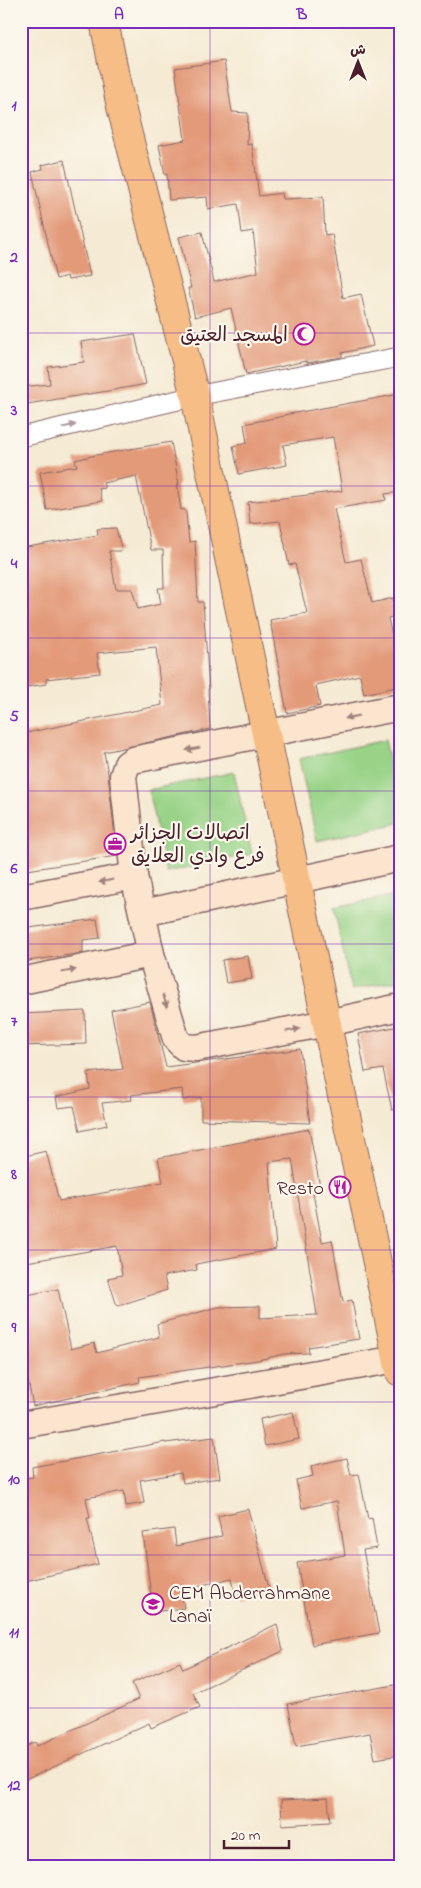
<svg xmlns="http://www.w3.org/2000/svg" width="421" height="1888" font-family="'Indie Flower','Playpen Sans Arabic',sans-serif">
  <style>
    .green { fill: #98d387; stroke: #717959 }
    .building { fill: #e39a79 }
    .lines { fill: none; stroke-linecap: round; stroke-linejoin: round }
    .street-casing { stroke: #866666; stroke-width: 21 }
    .secondary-casing { stroke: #866666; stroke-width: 29 }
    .primary-casing { stroke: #866666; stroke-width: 30 }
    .street { stroke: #fff; stroke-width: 19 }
    .secondary { stroke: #fbe5cf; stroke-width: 26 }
    .primary { stroke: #f6be86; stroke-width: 28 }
    .oneway { fill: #ae9aa0 }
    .oneway2 { fill: #a2827d }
    .grid { fill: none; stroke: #7b2cbf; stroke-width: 1; stroke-opacity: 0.55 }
    .labels { text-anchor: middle; stroke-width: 4.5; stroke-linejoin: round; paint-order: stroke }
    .poi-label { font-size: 20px; fill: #4a1f2b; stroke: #fbf7ec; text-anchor: end }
    .neatline { fill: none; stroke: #7b2cbf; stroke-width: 2 }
    .grid-label { font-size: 16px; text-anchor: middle; font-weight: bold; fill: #7b2cbf }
  </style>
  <rect width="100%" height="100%" fill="#fbf7ec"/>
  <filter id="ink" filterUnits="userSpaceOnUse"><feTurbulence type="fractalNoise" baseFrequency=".02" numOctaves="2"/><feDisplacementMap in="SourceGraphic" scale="10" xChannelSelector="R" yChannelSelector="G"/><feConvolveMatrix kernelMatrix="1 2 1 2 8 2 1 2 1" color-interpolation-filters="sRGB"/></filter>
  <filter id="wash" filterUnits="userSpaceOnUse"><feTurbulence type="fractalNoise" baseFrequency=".0096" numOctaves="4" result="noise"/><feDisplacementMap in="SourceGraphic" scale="20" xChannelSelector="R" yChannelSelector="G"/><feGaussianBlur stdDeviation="1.12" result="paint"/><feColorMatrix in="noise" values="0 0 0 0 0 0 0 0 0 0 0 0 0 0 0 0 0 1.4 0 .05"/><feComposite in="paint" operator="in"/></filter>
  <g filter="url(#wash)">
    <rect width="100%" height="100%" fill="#f5ead3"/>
    <!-- green -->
    <g class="green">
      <path d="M385,740l15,67v16l-83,18 -18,-82z"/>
      <path d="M234,772l18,82 -86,18 -18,-82z"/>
      <path d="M400,894v86l-49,10 -17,-82z"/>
    </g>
    <g id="blocks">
      <!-- building -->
      <g class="building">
        <path d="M224,61l8,51 16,1 -1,32 5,-1 7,52 23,-3 1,6 40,-2 2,38 7,-1 11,64 18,-4 12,52 -31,7v4l-35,6 -1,-2 -60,13 -15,-66 -36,9 -7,-29h3l-12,-51 23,-5 12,50 44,-10 -5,-41 -11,2 -4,-29 -30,5 -1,-12 -38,3 -2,-26 -2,1 -6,-30 26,-5 -10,-72z"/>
        <path d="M64,160l26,116 -22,4 -1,-4 -11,3 -24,-107 11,-3 -1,-4z"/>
        <path d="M135,334l11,50 -32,6 -93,15v-18l29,-3 -2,-17 36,-5 -3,-20z"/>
        <path d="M400,394v98l-15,2 1,6 -52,9 12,53 15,-3 11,44 21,-5 4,18 -9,2 12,54v14l-36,8 -4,-19 -44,10 4,21 -33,7 -17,-93 37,-7 -12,-49 -6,1 -9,-44 -30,3 -2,-22 94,-11 -9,-54 -50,8 4,20 -48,9 -6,-28 14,-3 -3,-19 40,-8v-1z"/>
        <path d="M171,442l8,43h-2l4,25 3,-1 2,4 3,29 6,-1 3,61h5l6,87h-1l2,40 -106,23 4,22 9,82 -96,15v-137l141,-29 -6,-58 -59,6 3,20 -54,6v5l-25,4v-140l77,-13 -1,-6 19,-1 6,23h-13l7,38h16l6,20 23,-5 -3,-16h6l-1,-38h-12l-15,-74 -33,7 2,5 -6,1 3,12 -55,9 -7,-38 37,-6 -2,-6 21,-5z"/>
        <path d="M97,919l3,19 -17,2v13l-62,9v-33z"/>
        <path d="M248,956l4,23 -26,4 -4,-23z"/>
        <path d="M150,1002l16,65 134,-18 10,74 -109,-3v-23l-18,3 -1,-11 -51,6 1,5 -30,3 5,22 -27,6 -6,-25 -16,2 -2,-11 34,-8 -2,-16 35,-4 -12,-59z"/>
        <path d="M85,1011l1,33 -65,2v-32z"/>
        <path d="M400,1026v83l-8,1 -9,-41 -18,3 -7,-38z"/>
        <path d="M309,1129l12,63 -8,1 9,49 10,-2 11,62 9,-2 7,39 -51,8 1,6 -25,1 -26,6 -119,17 1,5 -107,24 -12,-62v-48l37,-7 13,60 23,-6 3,10 62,-16 -2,-13 61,-17 42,-1v12l57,-3 -25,-156 -23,3 7,87 -80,15 1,6 -33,6 3,14 -50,16 -9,-28 14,-3 -5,-29 -96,17v-106l25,-6 13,50 104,-19 -5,-24z"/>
        <path d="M293,1412l6,27 -34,7 -5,-27z"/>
        <path d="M214,1437l6,41 -37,5 -2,-10 -41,7 4,23 -18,3 -2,-15 -38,7 4,20h-3l11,46 -77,18v-103l12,-2 -1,-10 133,-25v1z"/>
        <path d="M347,1458l4,17 8,-1 9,45 4,-1 5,30 -14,2 16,83 -67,12 -15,-82 48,-8 -8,-54 -35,7 -6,-28 17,-4 -2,-10z"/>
        <path d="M248,1509l21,79 -33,8 -4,-18 -51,12 3,18 -31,4 -10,-79 31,-4 2,17 46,-10 -4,-20z"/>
        <path d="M277,1624l6,27 -90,42 7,14 -49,21 -2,-5 -128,59v-33l14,-7 2,4 102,-47 -7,-16 48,-21 3,7z"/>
        <path d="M400,1684v71l-25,4 -5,-26 -74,13 -8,-42z"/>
        <path d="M328,1798l2,24 -48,3 -1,-25z"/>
      </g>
    </g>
  </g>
  <g filter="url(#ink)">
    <use href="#blocks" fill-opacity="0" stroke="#866666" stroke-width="1"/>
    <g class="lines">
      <!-- street casing -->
      <g class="street-casing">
        <path id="street" d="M21,437l174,-41 205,-39"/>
      </g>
      <!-- secondary casing -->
      <g class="secondary-casing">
        <g id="secondary">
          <path d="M134,876l-11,-100 4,-12 6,-4 267,-53"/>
          <path d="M21,897l113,-21 17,78 -130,27"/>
          <path d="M143,913l257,-55"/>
          <path d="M151,954l25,85 8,8 12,1 131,-25 73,-16"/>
          <path d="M21,1425l376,-66"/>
        </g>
      </g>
      <!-- primary casing -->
      <g class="primary-casing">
        <path id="primary" d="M104,21l17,86 74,289 205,976"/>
      </g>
      <!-- street -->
      <use href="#street" class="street"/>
      <!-- secondary -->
      <use href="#secondary" class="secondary"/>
      <!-- primary -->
      <use href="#primary" class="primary"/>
    </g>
    <!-- one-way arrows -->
    <defs><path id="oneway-solid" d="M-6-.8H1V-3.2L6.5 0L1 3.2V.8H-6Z" transform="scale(1.25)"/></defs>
    <use class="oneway" href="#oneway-solid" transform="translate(69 426) rotate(-13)"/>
    <g class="oneway2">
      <use href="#oneway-solid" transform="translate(352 717) rotate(168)"/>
      <use href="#oneway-solid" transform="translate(193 749) rotate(169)"/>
      <use href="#oneway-solid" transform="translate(106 881) rotate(169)"/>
      <use href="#oneway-solid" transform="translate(69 971) rotate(-11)"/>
      <use href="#oneway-solid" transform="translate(165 1001) rotate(74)"/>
      <use href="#oneway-solid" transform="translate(293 1030) rotate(-11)"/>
    </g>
  </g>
  <!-- grid -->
  <path class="grid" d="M210,21v1846M21,180h379M21,333h379M21,486h379M21,638h379M21,791h379M21,944h379M21,1097h379M21,1250h379M21,1402h379M21,1555h379M21,1708h379"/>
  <!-- icons -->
  <defs>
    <g id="mosque-ring" transform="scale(1.125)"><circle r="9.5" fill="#fbf7ec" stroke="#b5179e" stroke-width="1.5"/><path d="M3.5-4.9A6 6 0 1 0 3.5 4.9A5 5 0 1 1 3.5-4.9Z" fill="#b5179e"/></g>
    <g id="office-ring" transform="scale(1.125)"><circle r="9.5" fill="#fbf7ec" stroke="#b5179e" stroke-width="1.5"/><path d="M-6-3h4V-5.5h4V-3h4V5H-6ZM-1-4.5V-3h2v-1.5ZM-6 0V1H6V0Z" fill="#b5179e"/></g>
    <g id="restaurant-ring" transform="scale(1.125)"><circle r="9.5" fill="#fbf7ec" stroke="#b5179e" stroke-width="1.5"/><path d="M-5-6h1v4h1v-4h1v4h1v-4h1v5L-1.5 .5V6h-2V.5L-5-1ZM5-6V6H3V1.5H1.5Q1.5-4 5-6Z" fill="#b5179e"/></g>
    <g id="school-ring" transform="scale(1.125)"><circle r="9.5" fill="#fbf7ec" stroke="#b5179e" stroke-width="1.5"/><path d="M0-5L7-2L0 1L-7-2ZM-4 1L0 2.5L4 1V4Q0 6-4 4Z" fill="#b5179e"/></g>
  </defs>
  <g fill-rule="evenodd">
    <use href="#mosque-ring" x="304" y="334"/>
    <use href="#office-ring" x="115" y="844"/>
    <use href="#restaurant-ring" x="340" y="1187"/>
    <use href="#school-ring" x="153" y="1604"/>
  </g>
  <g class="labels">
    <!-- poi labels -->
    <g class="poi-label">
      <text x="288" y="341">المسجد العتيق</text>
      <text x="131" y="839" text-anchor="start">اتصالات الجزائر<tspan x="131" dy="23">فرع وادي العلايق</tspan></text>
      <text x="324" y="1194">Resto</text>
      <text x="169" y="1599" text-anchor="start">CEM Abderrahmane<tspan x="169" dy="23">Lanaï</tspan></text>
    </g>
  </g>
  <!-- margin -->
  <rect width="421" height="1888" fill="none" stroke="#fbf7ec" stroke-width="55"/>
  <!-- north arrow -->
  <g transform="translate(358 62)" stroke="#fbf7ec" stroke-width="4" paint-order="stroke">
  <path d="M0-4L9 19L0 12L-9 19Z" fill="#4a1f2b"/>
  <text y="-8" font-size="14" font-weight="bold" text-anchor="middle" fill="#4a1f2b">ش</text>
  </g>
  <!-- scale -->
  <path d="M224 1840v8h65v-8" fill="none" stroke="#4a1f2b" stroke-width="2.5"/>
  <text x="231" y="1840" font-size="15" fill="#4a1f2b" stroke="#fbf7ec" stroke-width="4" paint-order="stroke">20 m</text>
  <rect x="28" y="28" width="366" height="1832" class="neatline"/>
  <g class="grid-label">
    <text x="119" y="19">A</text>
    <text x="302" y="19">B</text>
    <text x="14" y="110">1</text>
    <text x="14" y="262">2</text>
    <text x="14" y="415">3</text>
    <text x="14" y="568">4</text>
    <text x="14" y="721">5</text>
    <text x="14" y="873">6</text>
    <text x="14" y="1026">7</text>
    <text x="14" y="1179">8</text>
    <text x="14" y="1332">9</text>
    <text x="14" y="1484">10</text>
    <text x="14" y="1637">11</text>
    <text x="14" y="1790">12</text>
  </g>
</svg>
